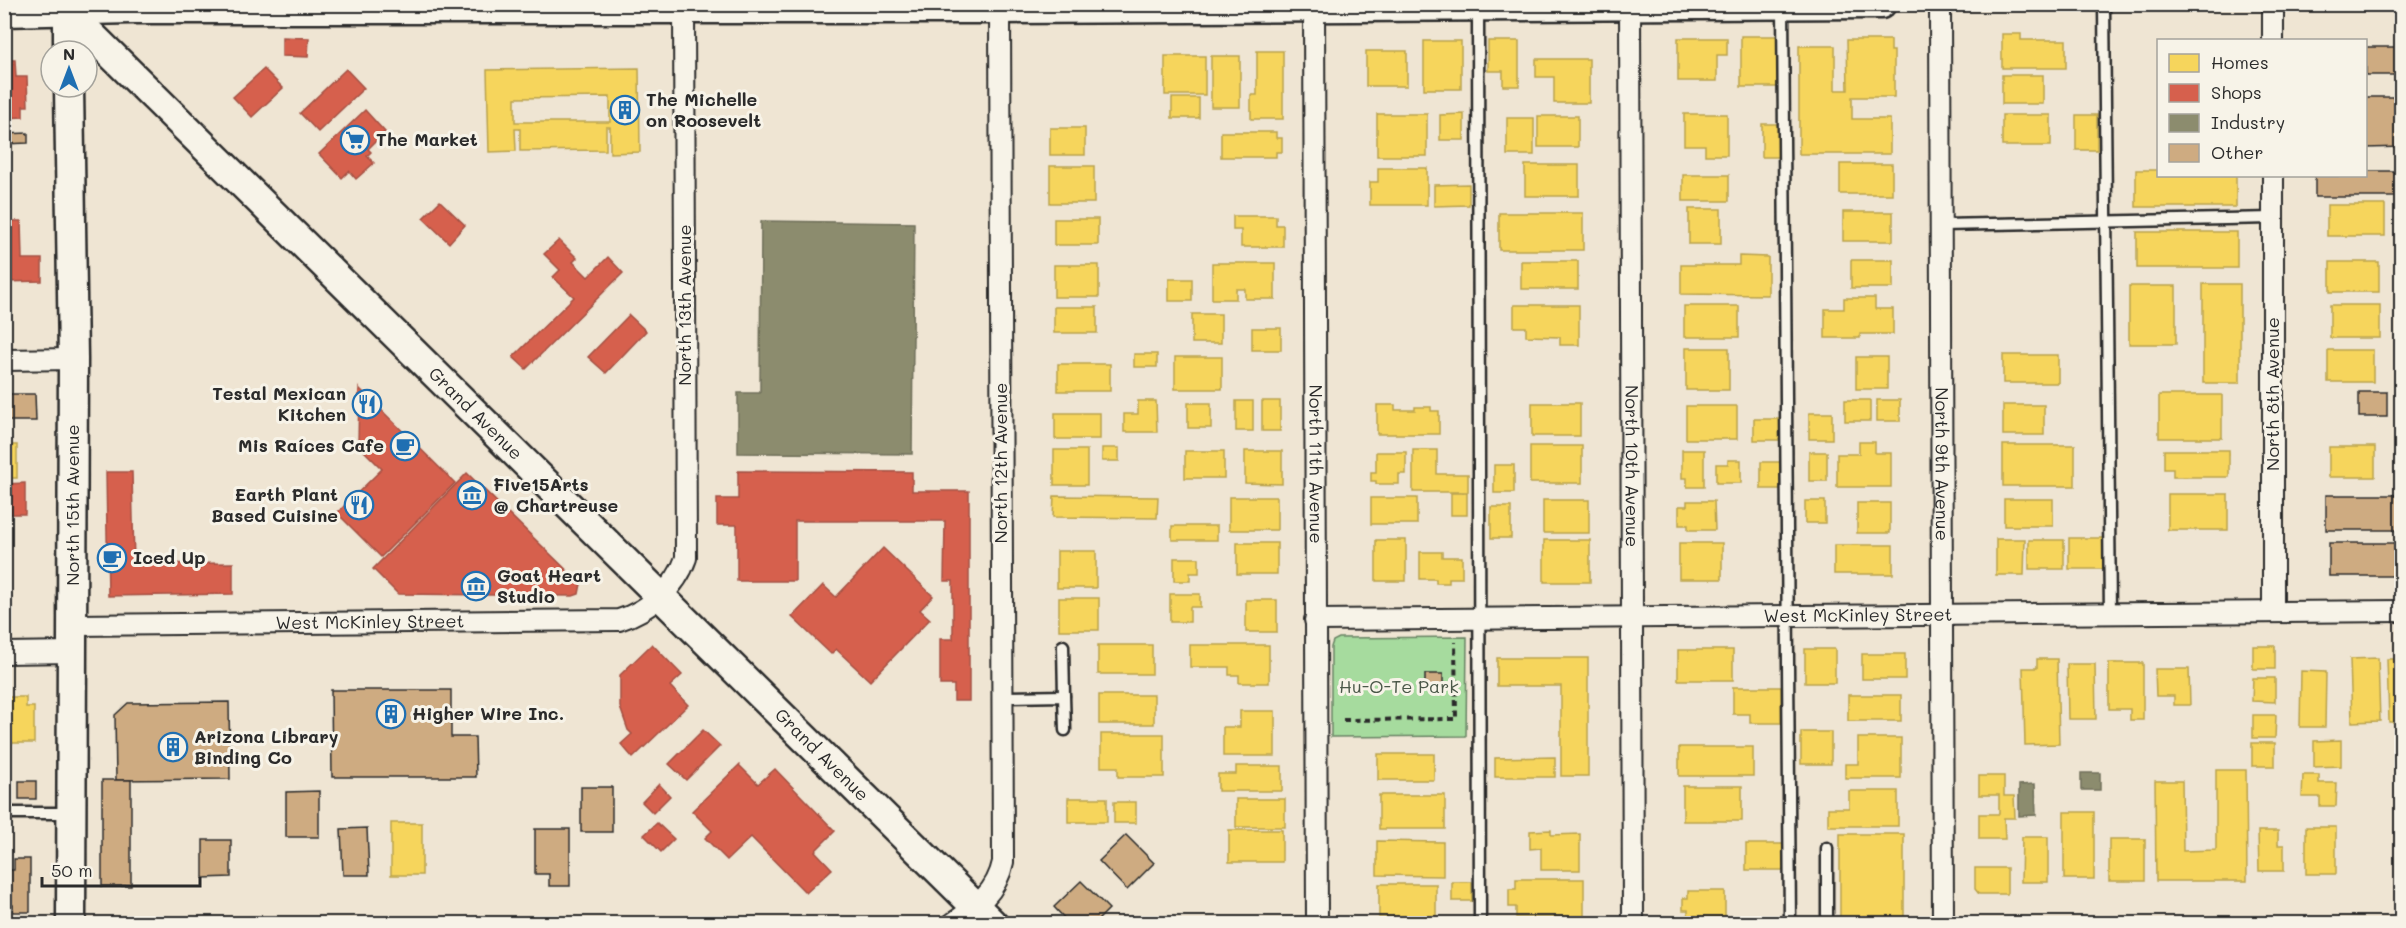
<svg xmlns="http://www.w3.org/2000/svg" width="2406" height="928" font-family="Mali,sans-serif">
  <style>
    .green { fill: #a6db9e; stroke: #688364; stroke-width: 1.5 }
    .homes { fill: #f6d55c; stroke: #b9a24d; stroke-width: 1.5; fill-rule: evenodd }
    .shops { fill: #d6604d; stroke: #a35043; stroke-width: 1.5 }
    .industry { fill: #8c8c6e; stroke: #6f6f5a; stroke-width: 1.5 }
    .building { fill: #ceab81; stroke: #2b2b2b; stroke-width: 1.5 }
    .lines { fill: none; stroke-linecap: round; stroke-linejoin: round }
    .lane-casing { stroke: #2b2b2b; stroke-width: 15 }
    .street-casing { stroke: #2b2b2b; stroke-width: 24 }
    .secondary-casing { stroke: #2b2b2b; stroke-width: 33 }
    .path { stroke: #2b2b2b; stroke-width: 4; stroke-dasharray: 6 4.5; stroke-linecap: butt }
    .lane { stroke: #f7f3e8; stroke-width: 10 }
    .street { stroke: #f7f3e8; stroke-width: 20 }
    .secondary { stroke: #f7f3e8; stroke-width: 28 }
    .labels { text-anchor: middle; stroke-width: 6; stroke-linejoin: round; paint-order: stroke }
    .poi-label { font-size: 18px; font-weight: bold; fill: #2b2b2b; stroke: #f7f3e8; text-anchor: start }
    .street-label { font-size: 18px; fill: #2b2b2b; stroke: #f7f3e8 }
    .park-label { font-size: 18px; fill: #4a5748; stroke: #f7f3e8 }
  </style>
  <rect width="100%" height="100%" fill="#efe5d3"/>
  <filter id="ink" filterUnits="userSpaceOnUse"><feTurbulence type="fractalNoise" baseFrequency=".0167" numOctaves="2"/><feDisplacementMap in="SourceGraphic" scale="12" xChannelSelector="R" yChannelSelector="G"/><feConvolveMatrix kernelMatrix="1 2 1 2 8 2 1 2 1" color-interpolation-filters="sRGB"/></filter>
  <g filter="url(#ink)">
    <!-- green -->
    <path class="green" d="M1467,637l-1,99 -135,1v-90l2,-6 6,-3z"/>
    <!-- homes -->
    <g class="homes">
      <path d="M2002,34h19v6h45v28h-64z"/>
      <rect x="1741" y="36" width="39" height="51"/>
      <path d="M1678,38h49v17h-10v26h-39z"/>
      <path d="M1847,40h44v11h3v46h-42v22h38v35h-91v-108h36v44h13z"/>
      <rect x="1424" y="41" width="37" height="48"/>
      <path d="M1488,41h31v45h-16v-15h-15z"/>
      <path d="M1257,51h26v68h-32v-24h6z"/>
      <rect x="1366" y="51" width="41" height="35"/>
      <rect x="1165" y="56" width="40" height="39"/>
      <rect x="1211" y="56" width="29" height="51"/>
      <path d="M1536,59h53v44h-35v-26h-18z"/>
      <path d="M639,68l1,84 -30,1v-26h-4v23l-86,1v-22h-5l1,22 -27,1 -2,-82zM610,97v25h-95v-24z"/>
      <rect x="2002" y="75" width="41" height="29"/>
      <rect x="1172" y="98" width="27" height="20"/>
      <rect x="1377" y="114" width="50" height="42"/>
      <path d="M1464,114v26h-24v-25z"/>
      <path d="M1684,114h43v41h-22v-10h-21z"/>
      <rect x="2002" y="115" width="49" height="31"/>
      <rect x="2076" y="115" width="21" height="35"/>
      <rect x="1538" y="116" width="40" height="31"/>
      <rect x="1507" y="118" width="27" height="37"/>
      <rect x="1762" y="124" width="21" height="33"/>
      <rect x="1050" y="128" width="35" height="27"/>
      <path d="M1221,132h55v6h6v14h-6v5h-55z"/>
      <rect x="1840" y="164" width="52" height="30"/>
      <rect x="1525" y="165" width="54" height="31"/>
      <rect x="1050" y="166" width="44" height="37"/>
      <path d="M1378,168h49v37h-57v-23h8z"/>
      <path d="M2136,170h22v6h78v31h-100z"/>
      <rect x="1683" y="175" width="46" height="26"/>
      <path d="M1469,184v21l-35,1v-21z"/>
      <rect x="2327" y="205" width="58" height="31"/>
      <rect x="1689" y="209" width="32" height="35"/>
      <rect x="1843" y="212" width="50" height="29"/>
      <rect x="1499" y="213" width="84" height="37"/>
      <path d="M1233,216h43v9h7v22h-42v-17h-8z"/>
      <rect x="1054" y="219" width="44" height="26"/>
      <rect x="2137" y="232" width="100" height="36"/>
      <path d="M1739,256l29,1v38l-87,-1v-29h58z"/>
      <rect x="1851" y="260" width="42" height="28"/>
      <rect x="1521" y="261" width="57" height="28"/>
      <rect x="2330" y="262" width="49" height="30"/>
      <path d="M1212,263h63v36h-30v-10h-9v10h-24z"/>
      <rect x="1054" y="265" width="45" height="32"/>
      <rect x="1169" y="279" width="23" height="22"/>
      <rect x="2203" y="284" width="37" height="99"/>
      <rect x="2129" y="286" width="47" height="58"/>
      <path d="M1844,298h31v11h18v25h-33v4h-35v-29h19z"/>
      <path d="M1514,305h65v40h-19v-8l-34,-1v-9h-12z"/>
      <rect x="2330" y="305" width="50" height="33"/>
      <rect x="1684" y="306" width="55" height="31"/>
      <rect x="1054" y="307" width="43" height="26"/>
      <rect x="1192" y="314" width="29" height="29"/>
      <rect x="1252" y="328" width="29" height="22"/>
      <rect x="1686" y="348" width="43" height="42"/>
      <rect x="2328" y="350" width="45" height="32"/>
      <rect x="1134" y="354" width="23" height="13"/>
      <rect x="2003" y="355" width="55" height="28"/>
      <rect x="1175" y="357" width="47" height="32"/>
      <rect x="1856" y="357" width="31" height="32"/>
      <rect x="1058" y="364" width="52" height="27"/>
      <rect x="2159" y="395" width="63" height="43"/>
      <rect x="1845" y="400" width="25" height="21"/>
      <rect x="1877" y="400" width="23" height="21"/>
      <path d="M1138,401h18l1,31h-33v-18h14z"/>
      <rect x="1236" y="401" width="17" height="30"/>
      <rect x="1262" y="401" width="18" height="30"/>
      <rect x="1188" y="403" width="23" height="25"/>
      <rect x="1532" y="403" width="48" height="33"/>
      <path d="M1377,405h18v5h20v-3h16v4h8v23h-62z"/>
      <rect x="2003" y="405" width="41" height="30"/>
      <rect x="1686" y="406" width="51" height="33"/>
      <rect x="1055" y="413" width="45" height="26"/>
      <rect x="1809" y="413" width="23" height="26"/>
      <rect x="1754" y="419" width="26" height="21"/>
      <path d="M1859,442h16v11h16v34h-54v-33h22z"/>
      <rect x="4" y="445" width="13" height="33"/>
      <rect x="2003" y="445" width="72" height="41"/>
      <rect x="1530" y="446" width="52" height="37"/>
      <rect x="2329" y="447" width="46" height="30"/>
      <rect x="1102" y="448" width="17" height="13"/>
      <rect x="1054" y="450" width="33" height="35"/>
      <path d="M1413,450h24v24h31v18h-55z"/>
      <path d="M1682,450h22v37h-17v-9h-5z"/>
      <path d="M2164,450h65v27h-56v-8h-9z"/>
      <rect x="1185" y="451" width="39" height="27"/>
      <path d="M1245,451h37v33l-37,-1z"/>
      <path d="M1376,452h30v22h-7v10h-23v-3h-5v-9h5z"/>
      <rect x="1809" y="452" width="18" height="29"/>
      <path d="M1728,460h13v23h-25v-19h12z"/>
      <rect x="1761" y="462" width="19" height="27"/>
      <rect x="1494" y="465" width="20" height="28"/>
      <rect x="1451" y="493" width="16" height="22"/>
      <rect x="2168" y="494" width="60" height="36"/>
      <path d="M1054,496l104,1 -1,21 -104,-1z"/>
      <rect x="1229" y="497" width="48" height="33"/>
      <rect x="1371" y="498" width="46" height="26"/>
      <rect x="2004" y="499" width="49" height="27"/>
      <rect x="1543" y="500" width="46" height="33"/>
      <path d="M1687,501h27l1,29h-27v-5h-9v-19h8z"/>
      <rect x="1805" y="501" width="20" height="22"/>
      <rect x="1857" y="503" width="33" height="30"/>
      <rect x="1491" y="507" width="20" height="31"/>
      <rect x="1172" y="526" width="45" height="14"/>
      <rect x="2069" y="538" width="35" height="31"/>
      <path d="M1996,539h29l-1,36h-28z"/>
      <rect x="1376" y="540" width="30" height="41"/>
      <rect x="1544" y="540" width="46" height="42"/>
      <rect x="2029" y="540" width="35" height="29"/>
      <rect x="1237" y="543" width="40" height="31"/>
      <rect x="1679" y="543" width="43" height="36"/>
      <rect x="1834" y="545" width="59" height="29"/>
      <rect x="1057" y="551" width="39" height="37"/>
      <path d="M1420,552h22v5h20v21h-13v5h-13v-4h-16z"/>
      <path d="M1174,558h25v15h-9v8h-16z"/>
      <path d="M1170,594h30v13h-10v15h-20z"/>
      <rect x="1059" y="598" width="40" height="32"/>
      <rect x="1246" y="600" width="31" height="32"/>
      <rect x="1098" y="645" width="54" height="29"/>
      <path d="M1190,645h79v38h-30v-8h-10v-8h-39z"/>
      <rect x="2253" y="646" width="22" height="23"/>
      <rect x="1805" y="649" width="30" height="34"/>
      <rect x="1678" y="650" width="55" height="30"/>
      <rect x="1862" y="654" width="43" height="25"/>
      <path d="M1497,658h91v118h-27v-90h-64z"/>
      <path d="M2378,658l2,63 -28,1 -2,-63z"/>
      <path d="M2037,659h20l2,85 -34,1 -2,-77h14z"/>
      <path d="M2387,659h15v63h-13z"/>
      <path d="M2109,663h34v57h-13v-11h-21z"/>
      <path d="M2067,664h28l1,55h-28z"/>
      <path d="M2155,669h34l1,36h-16v-9h-18z"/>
      <path d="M2301,671l25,1 -1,55h-25z"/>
      <path d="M2253,678h22v24l-23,-1z"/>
      <path d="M1733,687h48v36h-31v-9h-17z"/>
      <rect x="1099" y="695" width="55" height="29"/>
      <rect x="1848" y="695" width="53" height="26"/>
      <path d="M7,697h19v10h8v36h-30v-36h3z"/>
      <path d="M1240,711h35v45h-52v-29h17z"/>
      <path d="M2253,715h23l-1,23h-22z"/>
      <rect x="1801" y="732" width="30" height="32"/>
      <path d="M1101,734h63v43h-46v-10h-17z"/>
      <path d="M1858,738h43v40h-56v-14h13z"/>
      <path d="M2341,740v26l-27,1v-26z"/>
      <rect x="2252" y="743" width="23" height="23"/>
      <rect x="1679" y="747" width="74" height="29"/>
      <rect x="1378" y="754" width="56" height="26"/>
      <path d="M1555,757v20h-60v-19z"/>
      <path d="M1236,766h46v25h-64v-17h18z"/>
      <path d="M2216,770h30l1,111h-91l-1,-100h27l1,70 33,-1z"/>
      <path d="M2303,775h16v8h18l-1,23h-16v-9h-18z"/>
      <path d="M1979,776h25v20h10l1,22h-11l1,21h-26v-25h20v-19h-20z"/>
      <rect x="1683" y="786" width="59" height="35"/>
      <path d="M1849,791h49v35h-70v-18h21z"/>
      <rect x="1379" y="795" width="66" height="34"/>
      <rect x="1068" y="798" width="39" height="24"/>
      <rect x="1236" y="799" width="49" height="28"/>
      <rect x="1114" y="802" width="22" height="21"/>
      <rect x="2064" y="812" width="30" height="67"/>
      <rect x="391" y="823" width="31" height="52"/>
      <rect x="2306" y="827" width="30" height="47"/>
      <rect x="1229" y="830" width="53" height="32"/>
      <path d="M1551,830v5l29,-1v36h-39v-22l-11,1v-18z"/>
      <path d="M2258,831h20v14h6v26h-25z"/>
      <rect x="1840" y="834" width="64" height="90"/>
      <path d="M2022,837h26v45h-27z"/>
      <rect x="2109" y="839" width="36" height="42"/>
      <path d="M1377,841l66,1v34l-66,-1z"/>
      <rect x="1746" y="844" width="38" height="26"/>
      <path d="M1975,868h32v26h-28l-4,-5z"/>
      <path d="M1516,879h68v38h-68v-10h-7v-18h7z"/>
      <rect x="1452" y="882" width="20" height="19"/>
      <rect x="1379" y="884" width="57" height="33"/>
      <path d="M1688,891h37v26h-37v-7h-5v-12h5z"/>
    </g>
    <!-- shops -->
    <g class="shops">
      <path d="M282,37l27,1 -1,19 -26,-1z"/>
      <path d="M4,60h11l1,17h11l1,29h-5v11l-19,1z"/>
      <path d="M264,69l19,19 -31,29 -19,-20z"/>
      <path d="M346,69l18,19 -46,44 -18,-19z"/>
      <path d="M365,110l20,22 -17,17 3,3 -4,4 7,7 -18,16 -7,-8 -7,7 -23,-24z"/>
      <path d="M440,201l25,24 -16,18 -26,-25z"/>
      <path d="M4,221h17l1,38h20v22l-38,1z"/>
      <path d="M559,240l18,18 -4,4 15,15 20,-20 15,16 -97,96 -13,-12 61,-60 -21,-20 7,-7 -16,-16z"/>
      <path d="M629,315l17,16 -40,42 -18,-16z"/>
      <path d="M359,388l96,95 -74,74 -44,-44 45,-44 -24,-24z"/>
      <path d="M738,471l174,1v19h57v210h-15v-16h-14v-46h13v-58h-9l1,-60h-150v60h-58v-56h-20v-26h21z"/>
      <path d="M106,472h26l2,92 99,-1v31l-125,2z"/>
      <path d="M467,473l114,111 -2,10 -6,2 -175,-2 -25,-25z"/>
      <path d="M25,483v31h-21v-30z"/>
      <path d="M883,548l50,48 -13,14 10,9 -60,62 -34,-32 -5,5 -39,-37 31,-32 13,12z"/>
      <path d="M652,644l30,31 -12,11 18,19 -55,53 -12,-14 11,-10 -4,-4 -8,-23v-32z"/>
      <path d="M703,730l17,16 -34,34 -17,-16z"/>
      <path d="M739,765l19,19 17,-15 60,62 -20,20 17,18 -26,24 -55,-56 -24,23 -22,-22 7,-7 -20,-20z"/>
      <path d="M659,784l11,12 -17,17 -11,-11z"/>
      <path d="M657,823l17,16 -13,13 -17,-17z"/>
    </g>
    <!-- industry -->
    <g class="industry">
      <path d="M761,221l153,2 -2,231 -174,-1v-60h22z"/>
      <rect x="2081" y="773" width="19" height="17"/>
      <path d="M2035,784l1,31 -17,1v-31z"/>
    </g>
    <!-- building -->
    <g class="building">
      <rect x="2366" y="47" width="36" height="28"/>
      <path d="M2366,97h36v50l-36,1z"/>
      <path d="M28,133v10l-24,1v-10z"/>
      <path d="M2366,171h36v26h-87v-21h51z"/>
      <rect x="2359" y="392" width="28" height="25"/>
      <path d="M4,394h31l1,27h-32z"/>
      <rect x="2326" y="495" width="76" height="35"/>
      <rect x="2329" y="543" width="73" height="33"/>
      <rect x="1425" y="674" width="18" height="17"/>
      <path d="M331,690h120v47h24l1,40h-144z"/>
      <path d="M229,702l1,77 -114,1 -1,-65 13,-12z"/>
      <rect x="102" y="780" width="29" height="106"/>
      <rect x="19" y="781" width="17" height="18"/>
      <rect x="581" y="787" width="31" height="45"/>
      <path d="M319,791v46h-33v-45z"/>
      <path d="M367,828l2,47h-26l-2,-46z"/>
      <path d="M535,829h35v57h-21v-12h-14z"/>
      <path d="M1126,835l28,28 -27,27 -28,-29z"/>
      <path d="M203,840h28v37l-28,1z"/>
      <path d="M14,859h16v53h-17v-7h-9v-35h10z"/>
      <path d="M1081,881l28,28 -15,15h-24l-16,-17z"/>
    </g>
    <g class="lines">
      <!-- lane casing -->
      <g class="lane-casing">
        <g id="lane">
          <path d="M2104,4l6,610"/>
          <path d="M1783,6l7,918"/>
          <path d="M1478,7l2,917"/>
          <path d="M1942,225l331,-7"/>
          <path d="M1063,646l1,50"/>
          <path d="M1003,697l61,-1 1,34"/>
          <path d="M4,813h66"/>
          <path d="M1827,848v76"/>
        </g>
      </g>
      <!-- street casing -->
      <g class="street-casing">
        <g id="street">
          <path id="s1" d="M1314,4l3,920"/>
          <path id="s2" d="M1940,4l3,920"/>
          <path d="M2273,4v36"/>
          <path id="s3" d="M1630,7l3,917"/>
          <path d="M4,360l69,-1"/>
          <path d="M2273,612v-436"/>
          <path id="s4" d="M1315,620l1087,-9"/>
          <path id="s5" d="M73,625l546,-5c29,-9 57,-32 67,-62l-2,-554"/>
          <path d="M4,653l70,-1"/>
          <path d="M952,924c24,-17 45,-32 51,-62l-3,-853"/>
        </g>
      </g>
      <!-- secondary casing -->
      <g class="secondary-casing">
        <g id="secondary">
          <path d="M68,4v47"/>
          <path id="s6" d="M61,5l932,919"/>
          <path d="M4,12l127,-3h869l881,-5"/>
          <path d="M69,87l4,272 -2,565"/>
        </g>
      </g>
      <!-- path -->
      <path class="path" d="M1343,720l113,-1 -1,-77"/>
      <!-- lane -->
      <use href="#lane" class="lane"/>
      <!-- street -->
      <use href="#street" class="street"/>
      <!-- secondary -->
      <use href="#secondary" class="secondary"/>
    </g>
  </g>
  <!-- icons -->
  <defs>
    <g id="building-ring" transform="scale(1.5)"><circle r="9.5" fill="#f7f3e8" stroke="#1f6fb2" stroke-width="1.5"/><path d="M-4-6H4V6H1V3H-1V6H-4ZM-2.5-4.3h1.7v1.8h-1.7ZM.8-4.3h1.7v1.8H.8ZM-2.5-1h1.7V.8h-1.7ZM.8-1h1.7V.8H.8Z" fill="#1f6fb2"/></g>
    <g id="supermarket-ring" transform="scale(1.5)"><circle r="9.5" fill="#f7f3e8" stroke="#1f6fb2" stroke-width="1.5"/><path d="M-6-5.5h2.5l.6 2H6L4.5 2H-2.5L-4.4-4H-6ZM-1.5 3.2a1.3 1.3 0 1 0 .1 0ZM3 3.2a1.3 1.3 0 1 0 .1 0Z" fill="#1f6fb2"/></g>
    <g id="restaurant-ring" transform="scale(1.5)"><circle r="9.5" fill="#f7f3e8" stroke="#1f6fb2" stroke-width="1.5"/><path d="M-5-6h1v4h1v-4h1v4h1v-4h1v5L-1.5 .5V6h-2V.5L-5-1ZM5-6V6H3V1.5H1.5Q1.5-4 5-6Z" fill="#1f6fb2"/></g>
    <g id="cafe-ring" transform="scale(1.5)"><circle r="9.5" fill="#f7f3e8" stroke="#1f6fb2" stroke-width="1.5"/><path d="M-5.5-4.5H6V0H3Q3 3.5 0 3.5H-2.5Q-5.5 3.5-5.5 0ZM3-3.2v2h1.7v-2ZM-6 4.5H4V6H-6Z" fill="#1f6fb2"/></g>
    <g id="museum-ring" transform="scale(1.5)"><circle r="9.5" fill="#f7f3e8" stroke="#1f6fb2" stroke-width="1.5"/><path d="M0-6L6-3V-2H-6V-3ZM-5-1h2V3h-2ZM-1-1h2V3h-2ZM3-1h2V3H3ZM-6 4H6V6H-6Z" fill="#1f6fb2"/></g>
  </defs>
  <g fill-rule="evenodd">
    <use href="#building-ring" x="625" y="110"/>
    <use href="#supermarket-ring" x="355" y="140"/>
    <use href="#restaurant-ring" x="367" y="404"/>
    <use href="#cafe-ring" x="405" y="446"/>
    <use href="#museum-ring" x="472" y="495"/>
    <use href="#restaurant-ring" x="359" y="505"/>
    <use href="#cafe-ring" x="112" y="558"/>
    <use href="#museum-ring" x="476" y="586"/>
    <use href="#building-ring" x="391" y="714"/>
    <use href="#building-ring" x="173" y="747"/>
  </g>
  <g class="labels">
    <!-- poi labels -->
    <g class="poi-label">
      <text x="646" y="106">The Michelle<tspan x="646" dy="21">on Roosevelt</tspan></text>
      <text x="376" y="146">The Market</text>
      <text x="346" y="400" text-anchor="end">Testal Mexican<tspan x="346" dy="21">Kitchen</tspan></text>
      <text x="384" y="452" text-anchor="end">Mis Raíces Cafe</text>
      <text x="493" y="491">Five15Arts<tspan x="493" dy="21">@ Chartreuse</tspan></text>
      <text x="338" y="501" text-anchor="end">Earth Plant<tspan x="338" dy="21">Based Cuisine</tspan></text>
      <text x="133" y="564">Iced Up</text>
      <text x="497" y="582">Goat Heart<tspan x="497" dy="21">Studio</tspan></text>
      <text x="412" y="720">Higher Wire Inc.</text>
      <text x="194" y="743">Arizona Library<tspan x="194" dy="21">Binding Co</tspan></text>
    </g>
    <!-- street labels -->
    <g class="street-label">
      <text transform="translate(685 305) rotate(-90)" y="6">North 13th Avenue</text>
      <text transform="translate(2273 394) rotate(-90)" y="6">North 8th Avenue</text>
      <text dy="6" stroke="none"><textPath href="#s6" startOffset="582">Grand Avenue</textPath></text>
      <text transform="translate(1001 463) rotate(-90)" y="6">North 12th Avenue</text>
      <text dy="6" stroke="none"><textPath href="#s1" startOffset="460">North 11th Avenue</textPath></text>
      <text dy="6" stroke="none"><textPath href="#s2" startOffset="460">North 9th Avenue</textPath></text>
      <text dy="6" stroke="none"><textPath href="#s3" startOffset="459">North 10th Avenue</textPath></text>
      <text transform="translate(73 505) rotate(-90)" y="6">North 15th Avenue</text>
      <text dy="6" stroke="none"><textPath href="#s4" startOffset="543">West McKinley Street</textPath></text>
      <text dy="6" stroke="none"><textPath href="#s5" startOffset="297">West McKinley Street</textPath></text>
      <text dy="6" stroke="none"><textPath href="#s6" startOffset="1068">Grand Avenue</textPath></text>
    </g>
    <!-- park labels -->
    <g class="park-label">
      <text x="1399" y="693">Hu-O-Te Park</text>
    </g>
  </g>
  <!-- margin -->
  <rect width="2406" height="928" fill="none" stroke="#f7f3e8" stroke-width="24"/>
  <rect x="12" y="12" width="2382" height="904" fill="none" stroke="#2b2b2b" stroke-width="2" filter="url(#ink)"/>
  <!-- legend -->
  <rect x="2157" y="39" width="210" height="138" fill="#f7f3e8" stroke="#a5a39c" stroke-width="1.5"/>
  <rect x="2169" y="54" width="30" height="18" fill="#f6d55c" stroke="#a5a39c" stroke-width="1.5"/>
  <text x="2211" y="69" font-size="18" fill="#2b2b2b">Homes</text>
  <rect x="2169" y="84" width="30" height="18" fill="#d6604d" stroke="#a5a39c" stroke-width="1.5"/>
  <text x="2211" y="99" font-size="18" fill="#2b2b2b">Shops</text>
  <rect x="2169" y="114" width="30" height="18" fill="#8c8c6e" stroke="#a5a39c" stroke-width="1.5"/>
  <text x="2211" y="129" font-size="18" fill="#2b2b2b">Industry</text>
  <rect x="2169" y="144" width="30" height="18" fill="#ceab81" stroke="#a5a39c" stroke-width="1.5"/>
  <text x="2211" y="159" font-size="18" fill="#2b2b2b">Other</text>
  <!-- north arrow -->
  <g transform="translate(69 69)"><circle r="28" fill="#f7f3e8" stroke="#a5a39c" stroke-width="1.5"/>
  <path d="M0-4.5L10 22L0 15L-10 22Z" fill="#1f6fb2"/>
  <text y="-9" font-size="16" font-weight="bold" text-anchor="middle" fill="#2b2b2b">N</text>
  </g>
  <!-- scale -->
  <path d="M42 877v9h158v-9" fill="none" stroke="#2b2b2b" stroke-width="3"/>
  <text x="51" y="877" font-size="18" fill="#2b2b2b" stroke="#f7f3e8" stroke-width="4.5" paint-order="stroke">50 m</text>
</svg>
